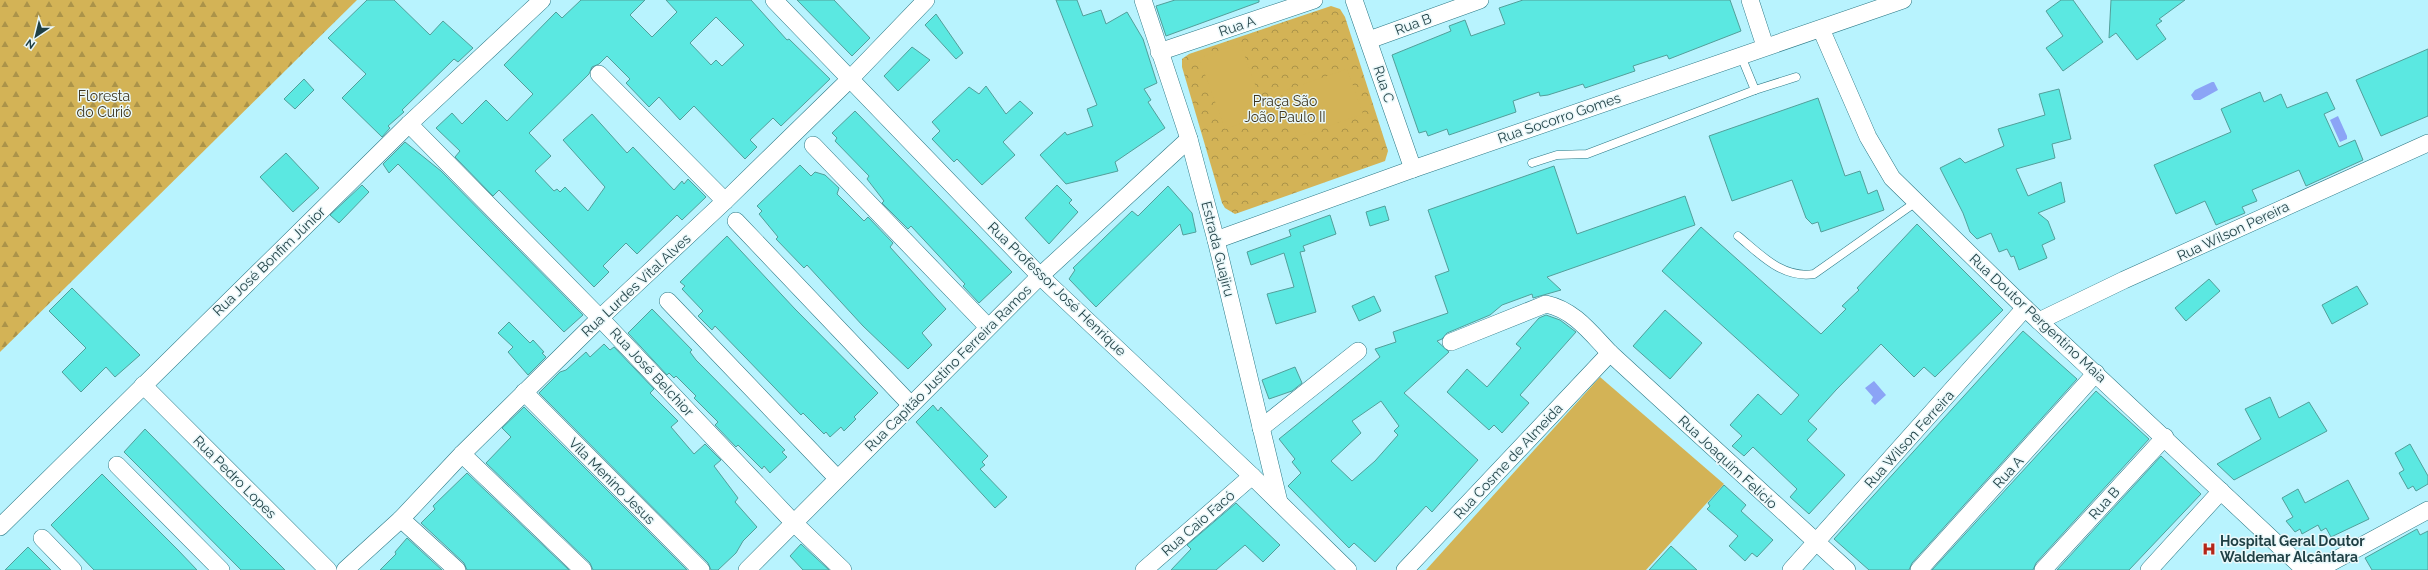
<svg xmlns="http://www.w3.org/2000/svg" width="2428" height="570" font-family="Raleway,sans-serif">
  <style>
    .forest { fill: url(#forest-firs) }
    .park { fill: url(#park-crowns) }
    .pitch { fill: #d3b356 }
    .water { fill: #8ba4f6 }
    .building { fill: #5be8e1; stroke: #529f9a; fill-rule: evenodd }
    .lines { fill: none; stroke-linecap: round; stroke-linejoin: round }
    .service-casing { stroke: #2b7885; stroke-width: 9 }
    .minor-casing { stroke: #2b7885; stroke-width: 18 }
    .service { stroke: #fff; stroke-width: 8 }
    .minor { stroke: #fff; stroke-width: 17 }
    .labels { text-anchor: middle; stroke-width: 3; stroke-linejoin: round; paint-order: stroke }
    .street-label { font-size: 14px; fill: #1f3f44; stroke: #eaf8fa }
    .park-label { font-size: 14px; fill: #3e3620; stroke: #eaf8fa }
    .poi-label { font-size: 14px; font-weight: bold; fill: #1f3f44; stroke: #eaf8fa; text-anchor: start }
  </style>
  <defs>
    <pattern id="forest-firs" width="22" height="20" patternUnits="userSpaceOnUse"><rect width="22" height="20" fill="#d3b356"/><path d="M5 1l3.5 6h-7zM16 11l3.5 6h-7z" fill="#ab9349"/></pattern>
    <pattern id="park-crowns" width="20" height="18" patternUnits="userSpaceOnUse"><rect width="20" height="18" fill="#d3b356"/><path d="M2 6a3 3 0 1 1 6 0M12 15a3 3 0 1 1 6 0" fill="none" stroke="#ab9349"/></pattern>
  </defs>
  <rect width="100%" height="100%" fill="#b8f3fe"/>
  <!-- forest -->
  <path class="forest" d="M0,0h357l-357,352z"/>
  <!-- park -->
  <path class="park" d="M1331,6l9,3 5,8 43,134 -3,10 -150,53 -10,-6 -3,-5 -40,-136v-8l7,-5z"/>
  <!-- pitch -->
  <g class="pitch">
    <path d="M1240,43l26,72 -41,14 -26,-71z"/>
    <path d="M1347,69l16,45 -66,23 -16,-45z"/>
    <path d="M1600,377l124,107 -78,86h-220z"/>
  </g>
  <!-- water -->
  <g class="water">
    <path d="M2212,82h2l4,8 -18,10h-6l-3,-5 4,-5z"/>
    <path d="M2338,116l9,20v3l-7,3 -10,-22z"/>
    <path d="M1874,381l12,14 -11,10 -4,-4 2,-4 -8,-9z"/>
  </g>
  <!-- building -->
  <g class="building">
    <path d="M367,0h27l36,35 13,-14 30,27 -15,14 -4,-3 -52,51 2,2 -16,14 2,2 -8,9 -40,-39 24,-24 -38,-36z"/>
    <path d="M581,0h64l-15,15 22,22 25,-25 -11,-12h85l36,40 2,-1 41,40 -49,47 -8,-8 -23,22 7,7 -12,12 -51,-53 -14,14 -21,-23 -10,10 -23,-24 4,-4 -23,-23 -8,8 -7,3 -3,7 -60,59 22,23 -16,15 19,20 3,-2 3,3 5,-5 23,24 17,-24 -42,-47 29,-26 35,39 6,-6 41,43 8,-9 2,3 4,-5 18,18 -24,23 -5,-5 -40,39 -11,-11 -23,23 6,6 -15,15 -95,-97 -6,6 -38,-39 5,-6 -24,-23 16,-15 10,11 24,-24 21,21 26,-27 -29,-29 52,-53 6,6zM716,17l28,28 -22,21 -6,-6 -5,5 -21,-22z"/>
    <path d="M797,0h37l36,38 -18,18z"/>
    <path d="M1056,0h21l6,16 18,-6 5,14 21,-12 16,27 14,44 -13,6 7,11 -3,2 17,26 -50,34 3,9 -52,13 -26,-29 25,-23 2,3 26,-9 -6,-17 10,-4z"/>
    <path d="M1175,0h84v2l-93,34 -10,-30z"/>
    <path d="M1523,0h207l11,31 -72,28 -2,-4 -34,11 2,5 -50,17 -2,-4 -35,11 -8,1 -1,-4 -26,9 3,11 -67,23 -2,-6 -19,7 -2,-5 -7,2 -27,-78 59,-24 -2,-5 16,-6 6,16 34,-12 -6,-16z"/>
    <path d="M2061,0h12l30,42 -40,29 -17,-23 17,-12 -17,-25z"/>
    <path d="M2111,0h74l-26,19 3,2 -6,4 10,14 -29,21 -21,-27 -7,5z"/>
    <path d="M936,14l27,39 -7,6 -31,-34z"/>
    <path d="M912,47l18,13 -32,31 -14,-15z"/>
    <path d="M2428,49v67l-47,20 -25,-56z"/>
    <path d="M304,79l10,11 -19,19 -11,-10z"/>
    <path d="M986,86l20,28 14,-13 13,12 -30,29 12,13 -33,30 -25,-26 -3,3 -22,-23 8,-8 -8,-9 37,-35 10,7z"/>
    <path d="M2059,89l12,50 -19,5 3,14 -39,11 12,27 33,-14 4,20 -27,11 10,8 7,18 -13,6 5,13 -28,12 -5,-14 -3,1 -4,-8 -8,3 -8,-19 -14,6 -7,-7 -7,-19 -23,-45 20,-10 5,5 39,-17 -6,-17 47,-14 -6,-21z"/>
    <path d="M2260,92l4,10 17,-8 6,14 40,-16 8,17 -11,5 15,33 16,-7 8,20 -57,26 -7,-16 -47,20 5,11 -15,6 3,6 -29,12 -11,-24 -29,13 -22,-49 77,-33 -10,-23z"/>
    <path d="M1818,98l27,78 15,-5 8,23 9,-4 7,20 -63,22 -3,-10 -6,2 -6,-6 -14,-38 -60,21 -23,-65z"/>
    <path d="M855,111l157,161 -33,31 -16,-17 2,-2 -54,-58 -3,3 -26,-26 2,-2 -17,-22 2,-3 -34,-35 2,-3 -5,-5z"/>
    <path d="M405,142l36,29 142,144 -19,17 -166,-168 -9,9 -6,-9z"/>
    <path d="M286,153l33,35 -26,24 -33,-35z"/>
    <path d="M800,165l11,11 4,-4 10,3 14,13 -2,6 27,27 4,-4 25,26 -3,4 56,62 -24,24 10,12 -24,24 -45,-43 -56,-61 -3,3 -28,-29 2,-2 -19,-23 3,-3 -5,-5z"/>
    <path d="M1554,166l23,68 108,-38 10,29 -148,52 14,13 -28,8 -1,-4 -30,11 -12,10 -43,18 -5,6 -5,2 12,11 -45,41 74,67 -46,52 -6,-6 -51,56 -21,-19 -5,5 -61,-62 13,-13 -9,-11 3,-3 -16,-20 101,-82 -5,-8 21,-7 -3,-10 55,-19 -13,-37 14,-5 -21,-61zM1381,401l18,25 -5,5 4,4 -23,26 -23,20 -21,-20 30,-28 -9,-12z"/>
    <path d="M362,185l7,7 -30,31 -9,-8z"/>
    <path d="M1057,185l15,15 -3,3 9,9 -29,32 -24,-26z"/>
    <path d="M1168,186l24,27 4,19 -13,3 -3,-11 -84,83 -27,-28 6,-9 -2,-2 59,-57 6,5z"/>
    <path d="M1385,206l4,14 -19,6 -4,-14z"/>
    <path d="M1330,215l6,19 -33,12 2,5 -5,1 16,60 -40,12 -9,-30 27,-7 -10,-34 -33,12 -4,-13 44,-16 -2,-6z"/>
    <path d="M1917,224l86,86 -68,67 -11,-10 -10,10 -33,-33 -45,46 -28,31 9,8 -10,11 38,35 -36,39 -19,-17 7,-8 -44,-42 -9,9 -12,-10 10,-10 -12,-11 28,-31 23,21 18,-20 -137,-124 39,-44 120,107 25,-25 -4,-3 17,-16 -2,-2z"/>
    <path d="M727,236l68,73 83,84 -24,24 2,2 -12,12 -3,-4 -11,10 -4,-5 -2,2 -21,-21 -2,2 -86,-89 -3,4 -14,-14 5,-5 -21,-22 3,-3 -5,-4z"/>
    <path d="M2209,279l11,12 -34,30 -1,-1 -10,-12z"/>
    <path d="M2357,286l11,18 -36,20 -10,-19z"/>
    <path d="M72,288l68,67 -25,22 -9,-10 -25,25 -19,-20 24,-24 -37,-37z"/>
    <path d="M1374,296l7,15 -22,10 -7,-15z"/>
    <path d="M652,309l40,41 -2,2 6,8 89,90 -3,2 5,5 -17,16 -6,-7 -2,3 -24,-24 -2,2 -21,-22 3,-3 -24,-24 2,-2 -20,-20 -2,2 -5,-5 -2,2 -39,-42z"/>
    <path d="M1665,310l37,33 -32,36 -37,-33z"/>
    <path d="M1546,315l14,5 16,12 -56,63 9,8 -27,30 -8,-8 -5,5 -42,-38 20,-23 20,18 34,-39 -5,-4 23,-26z"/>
    <path d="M509,322l21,21 3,-3 11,12 -2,1 4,4 -18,18 -20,-23 5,-5 -15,-14z"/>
    <path d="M2023,331l54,48 -165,184 -3,7h-40l-35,-31z"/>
    <path d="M604,344l6,6 4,-3 40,42 -4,4 28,28 -7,6 23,27 11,-10 16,16 -7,6 24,32 -3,4 22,25 -14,14 -7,12 -18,17h-7l-3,-7 -169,-170 21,-21 6,-2 20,-18 4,5z"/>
    <path d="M1295,367l7,16 -10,8 -23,8 -7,-19z"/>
    <path d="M2096,391l53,48 -113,124 -3,7h-101z"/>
    <path d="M2270,397l9,21 30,-16 18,29 -93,49 -17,-16 44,-25 -16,-30z"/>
    <path d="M933,405l5,6 3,-4 47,49 -6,6 3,3 -5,4 27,28 -12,11 -79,-86z"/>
    <path d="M524,407l163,163h-94l-3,-7 -104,-100 25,-26 -9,-9z"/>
    <path d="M145,429l78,79 62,62h-44l-94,-95 -23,-23z"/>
    <path d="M2410,444l18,32v8l-12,7 -3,-5 -5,3 -9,-16 5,-3 -9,-17z"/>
    <path d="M2161,456l40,38 -72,76h-72z"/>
    <path d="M467,473l102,97h-102l-3,-7 -43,-40 14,-14 -2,-3z"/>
    <path d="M102,474l76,76 19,20h-103l-43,-45z"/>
    <path d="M2348,480l21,39 -38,18 -5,-9 -5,3 -3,-6 -16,9 -2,-5 -5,3 -9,-11 7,-4 -11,-19 16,-9 7,14z"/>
    <path d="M1724,485l22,20 -5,6 32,29 -16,17 -5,-4 -7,8 -16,-15 9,-10 -31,-27 3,-3 -2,-3z"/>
    <path d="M1236,503l44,42 -17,17 -18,-17 -29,25h-45l20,-21 -4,-4z"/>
    <path d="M2417,529l3,6 8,-4v39h-56l-7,-12z"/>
    <path d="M407,538l35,32h-62l16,-16 -1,-2z"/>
    <path d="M801,544l28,26h-26l-13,-14z"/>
    <path d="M1671,546l26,24h-48z"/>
    <path d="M28,547l23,23h-46z"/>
  </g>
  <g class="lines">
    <!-- service casing -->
    <g class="service-casing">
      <g id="service">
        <path d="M1741,56l14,34"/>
        <path d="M1532,163l25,-8 30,-1 168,-64 41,-13"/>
        <path d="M1738,236c22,18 44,43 76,38l102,-72"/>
      </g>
    </g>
    <!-- minor casing -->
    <g class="minor-casing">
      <g id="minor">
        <path d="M774,0l266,276 212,200 96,94"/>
        <path d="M1143,0l46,139 27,101 63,262"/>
        <path d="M1354,0l59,169"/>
        <path d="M1750,0l15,46"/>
        <path d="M1821,29l47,108 24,41 133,130 280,262"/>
        <path d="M1369,40l111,-40"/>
        <path d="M1159,52l155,-52"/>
        <path d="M599,74l126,127"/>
        <path d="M409,124l191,194 193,204 50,48"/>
        <path d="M813,145l175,182"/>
        <path d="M736,221l174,183"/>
        <path d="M1216,240l197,-71 490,-169"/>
        <path d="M668,301l169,177"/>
        <path d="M2039,321l85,-41 304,-137"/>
        <path d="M1451,342l95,-38c28,6 44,28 64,49l237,217"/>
        <path d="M143,385l185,185"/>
        <path d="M524,392l177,178"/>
        <path d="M1261,428l97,-77"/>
        <path d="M462,454l121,116"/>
        <path d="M117,465l104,105"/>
        <path d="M401,519l56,51"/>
        <path d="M0,527l409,-403 133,-124"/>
        <path d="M42,538l31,32"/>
        <path d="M345,570l56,-51 61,-65 138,-136 125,-117 126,-123 75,-78"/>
        <path d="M747,570l293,-294 149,-137"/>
        <path d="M1144,570l108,-94"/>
        <path d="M1405,570l205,-217"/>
        <path d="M1791,570l234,-262"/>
        <path d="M1919,570l177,-197"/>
        <path d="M2043,570l122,-133"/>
        <path d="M2149,570l72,-79"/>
        <path d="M2317,570l111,-60"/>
      </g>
    </g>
    <!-- service -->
    <use href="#service" class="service"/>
    <!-- minor -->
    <use href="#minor" class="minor"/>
  </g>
  <!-- icons -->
  <defs>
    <g id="hospital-bare" transform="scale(1.08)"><path d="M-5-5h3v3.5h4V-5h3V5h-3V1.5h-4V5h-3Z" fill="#b42618" stroke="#eaf8fa" stroke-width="2.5" paint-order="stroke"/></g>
  </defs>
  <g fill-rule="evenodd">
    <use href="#hospital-bare" x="2209" y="549"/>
  </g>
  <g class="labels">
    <!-- street labels -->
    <g class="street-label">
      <text transform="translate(1413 24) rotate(-20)" y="5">Rua B</text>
      <text transform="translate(1237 26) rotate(-19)" y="5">Rua A</text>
      <text transform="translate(1384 84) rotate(72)" y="5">Rua C</text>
      <text transform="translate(1559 118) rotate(-19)" y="5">Rua Socorro Gomes</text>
      <text transform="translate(2233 231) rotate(-25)" y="5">Rua Wilson Pereira</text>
      <text transform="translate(1218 249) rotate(76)" y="5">Estrada Guajiru</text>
      <text transform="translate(269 261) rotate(-44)" y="5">Rua José Bonfim Júnior</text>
      <text transform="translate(636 285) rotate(-43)" y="5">Rua Lurdes Vítal Alves</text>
      <text transform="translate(1057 289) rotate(44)" y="5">Rua Professor José Henrique</text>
      <text transform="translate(2038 318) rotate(43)" y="5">Rua Doutor Pergentino Maia</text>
      <text transform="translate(948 368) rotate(-45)" y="5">Rua Capitão Justino Ferreira Ramos</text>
      <text transform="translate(652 372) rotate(47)" y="5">Rua José Belchior</text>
      <text transform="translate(1909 439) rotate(-48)" y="5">Rua Wilson Ferreira</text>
      <text transform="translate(1508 461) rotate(-47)" y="5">Rua Cosme de Almeida</text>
      <text transform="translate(1728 462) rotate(43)" y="5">Rua Joaquim Felício</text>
      <text transform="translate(2008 472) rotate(-48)" y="5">Rua A</text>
      <text transform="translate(235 477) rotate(45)" y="5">Rua Pedro Lopes</text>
      <text transform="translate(612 481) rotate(45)" y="5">Vila Menino Jesus</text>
      <text transform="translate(2104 503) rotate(-48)" y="5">Rua B</text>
      <text transform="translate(1198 523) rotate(-41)" y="5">Rua Caio Facó</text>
    </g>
    <!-- park labels -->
    <g class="park-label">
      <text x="104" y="101">Floresta<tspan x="104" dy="16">do Curió</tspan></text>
      <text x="1285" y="106">Praça São<tspan x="1285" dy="16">João Paulo II</tspan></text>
    </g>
    <!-- poi labels -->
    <g class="poi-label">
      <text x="2220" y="546">Hospital Geral Doutor<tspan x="2220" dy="16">Waldemar Alcântara</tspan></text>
    </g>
  </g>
  <!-- north arrow -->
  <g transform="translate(36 36) rotate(215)" stroke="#eaf8fa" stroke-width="3" paint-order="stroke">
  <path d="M0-3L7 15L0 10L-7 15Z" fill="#1f3f44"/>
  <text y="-6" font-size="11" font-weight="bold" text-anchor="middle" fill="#1f3f44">N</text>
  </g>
</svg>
